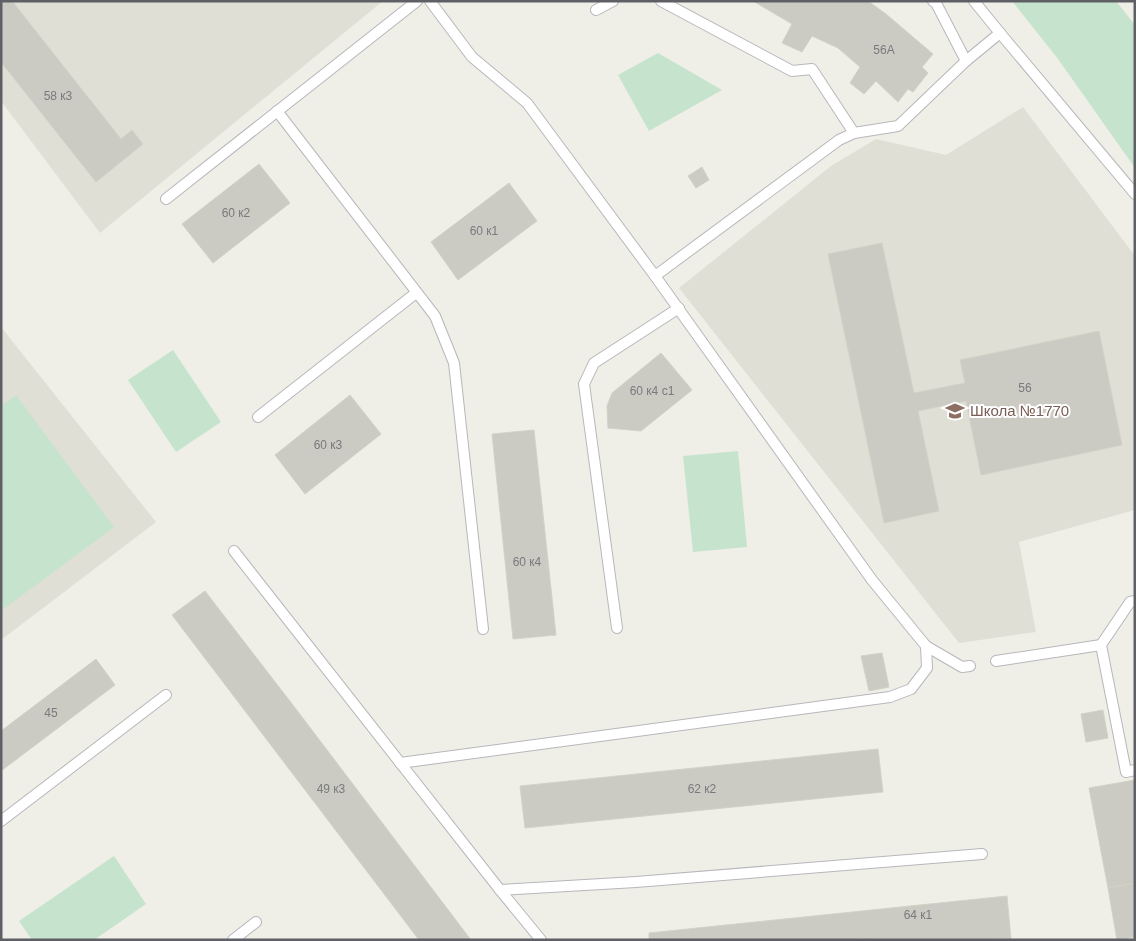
<svg xmlns="http://www.w3.org/2000/svg" width="1136" height="941" font-family="Helvetica,sans-serif">
  <style>
    .education { fill: #dfdfd5 }
    .green { fill: #c6e4cd }
    .building { fill: #cbcac3; stroke: #d3d2c6 }
    .lines { fill: none; stroke-linecap: round; stroke-linejoin: round }
    .service-casing { stroke: #b7b7bc; stroke-width: 12 }
    .service { stroke: #fff; stroke-width: 10 }
    .labels { text-anchor: middle; stroke-width: 4; stroke-linejoin: round; paint-order: stroke }
    .number-label { font-size: 12px; fill: #797a7d }
    .education-label { font-size: 15px; fill: #785e54; stroke: #fff; text-anchor: start }
  </style>
  <rect width="100%" height="100%" fill="#efefe7"/>
  <!-- education -->
  <g class="education">
    <path d="M1,1h382l-283,232 -99,-132z"/>
    <path d="M1023,107l112,149v254l-116,32 17,90 -77,11 -280,-355 152,-122 45,-27 70,16z"/>
    <path d="M1,327l155,195 -155,118z"/>
  </g>
  <!-- green -->
  <g class="green">
    <path d="M1012,1h104l19,24v143l-77,-109z"/>
    <path d="M658,53l64,37 -73,41 -31,-56z"/>
    <path d="M173,350l48,72 -45,30 -48,-72z"/>
    <path d="M16,395l98,132 -113,84v-205z"/>
    <path d="M738,451l9,96 -54,5 -10,-96z"/>
    <path d="M114,856l32,48 -52,36h-62l-13,-19z"/>
  </g>
  <!-- building -->
  <g class="building">
    <path d="M1,1h11l109,138 11,-9 11,14 -47,38 -95,-120z"/>
    <path d="M753,1h115l18,13 47,40 -11,13 6,6 -15,19 -5,-3 -10,13 -22,-21 -12,13 -14,-11 10,-16 -22,-19 -26,-12 -10,16 -20,-9 10,-19z"/>
    <path d="M259,164l31,39 -77,60 -31,-39z"/>
    <path d="M702,167l7,13 -13,8 -8,-12z"/>
    <path d="M509,183l28,38 -79,59 -27,-38z"/>
    <path d="M882,243l32,150 51,-10 -5,-23 139,-29 23,114 -141,30 -15,-74 -48,10 21,100 -55,12 -56,-269z"/>
    <path d="M661,353l31,37 -51,41 -33,-3 -1,-22 5,-13z"/>
    <path d="M350,395l31,39 -76,60 -30,-39z"/>
    <path d="M534,430l22,205 -43,4 -21,-205z"/>
    <path d="M205,591l91,118 175,231h-52l-247,-325z"/>
    <path d="M882,653l7,34 -20,4 -8,-35z"/>
    <path d="M96,659l19,26 -114,86v-40z"/>
    <path d="M1103,710l5,28 -22,4 -5,-28z"/>
    <path d="M878,749l5,43 -358,36 -5,-42z"/>
    <path d="M1135,780v103l-27,5 -19,-100z"/>
    <path d="M1135,883v54l-18,3 -9,-52z"/>
    <path d="M1007,896l4,43 -362,1v-7z"/>
  </g>
  <g class="lines">
    <!-- service casing -->
    <g class="service-casing">
      <g id="service">
        <path d="M430,1l42,56 55,46 128,173 184,-136 15,-7 44,-7 68,-65 -30,-58 -3,-2"/>
        <path d="M661,1l131,70 20,-2 42,64"/>
        <path d="M596,10l17,-9"/>
        <path d="M1000,33l135,161"/>
        <path d="M966,61l34,-28 -26,-32"/>
        <path d="M277,111l158,205 19,47 29,266"/>
        <path d="M166,199l251,-198"/>
        <path d="M258,417l158,-124"/>
        <path d="M234,551l266,339 41,50"/>
        <path d="M1135,601l-5,1 -29,43 25,127 9,-2"/>
        <path d="M617,628l-33,-244 10,-21 85,-55"/>
        <path d="M926,646l36,21 8,-1"/>
        <path d="M996,661l105,-16"/>
        <path d="M400,763l490,-66 21,-8 16,-21 -1,-22 -54,-66 -217,-304"/>
        <path d="M1,821l165,-126"/>
        <path d="M500,890l136,-8 346,-28"/>
        <path d="M233,940l23,-18"/>
      </g>
    </g>
    <!-- service -->
    <use href="#service" class="service"/>
  </g>
  <!-- icons -->
  <defs>
    <g id="school-bare" transform="scale(1.5)"><path d="M0-5L7-2L0 1L-7-2ZM-4 1L0 2.5L4 1V4Q0 6-4 4Z" fill="#8d6e63" stroke="#fff" stroke-width="2.5" paint-order="stroke"/></g>
  </defs>
  <g fill-rule="evenodd">
    <use href="#school-bare" x="955" y="411"/>
  </g>
  <g class="labels">
    <!-- number labels -->
    <g class="number-label">
      <text x="884" y="54">56А</text>
      <text x="58" y="100">58 к3</text>
      <text x="236" y="217">60 к2</text>
      <text x="484" y="235">60 к1</text>
      <text x="1025" y="392">56</text>
      <text x="652" y="395">60 к4 с1</text>
      <text x="328" y="449">60 к3</text>
      <text x="527" y="566">60 к4</text>
      <text x="51" y="717">45</text>
      <text x="331" y="793">49 к3</text>
      <text x="702" y="793">62 к2</text>
      <text x="918" y="919">64 к1</text>
    </g>
    <!-- education labels -->
    <g class="education-label">
      <text x="970" y="416">Школа №1770</text>
    </g>
  </g>
  <!-- border -->
  <rect width="1136" height="941" fill="none" stroke="#5e6066" stroke-width="5"/>
</svg>
